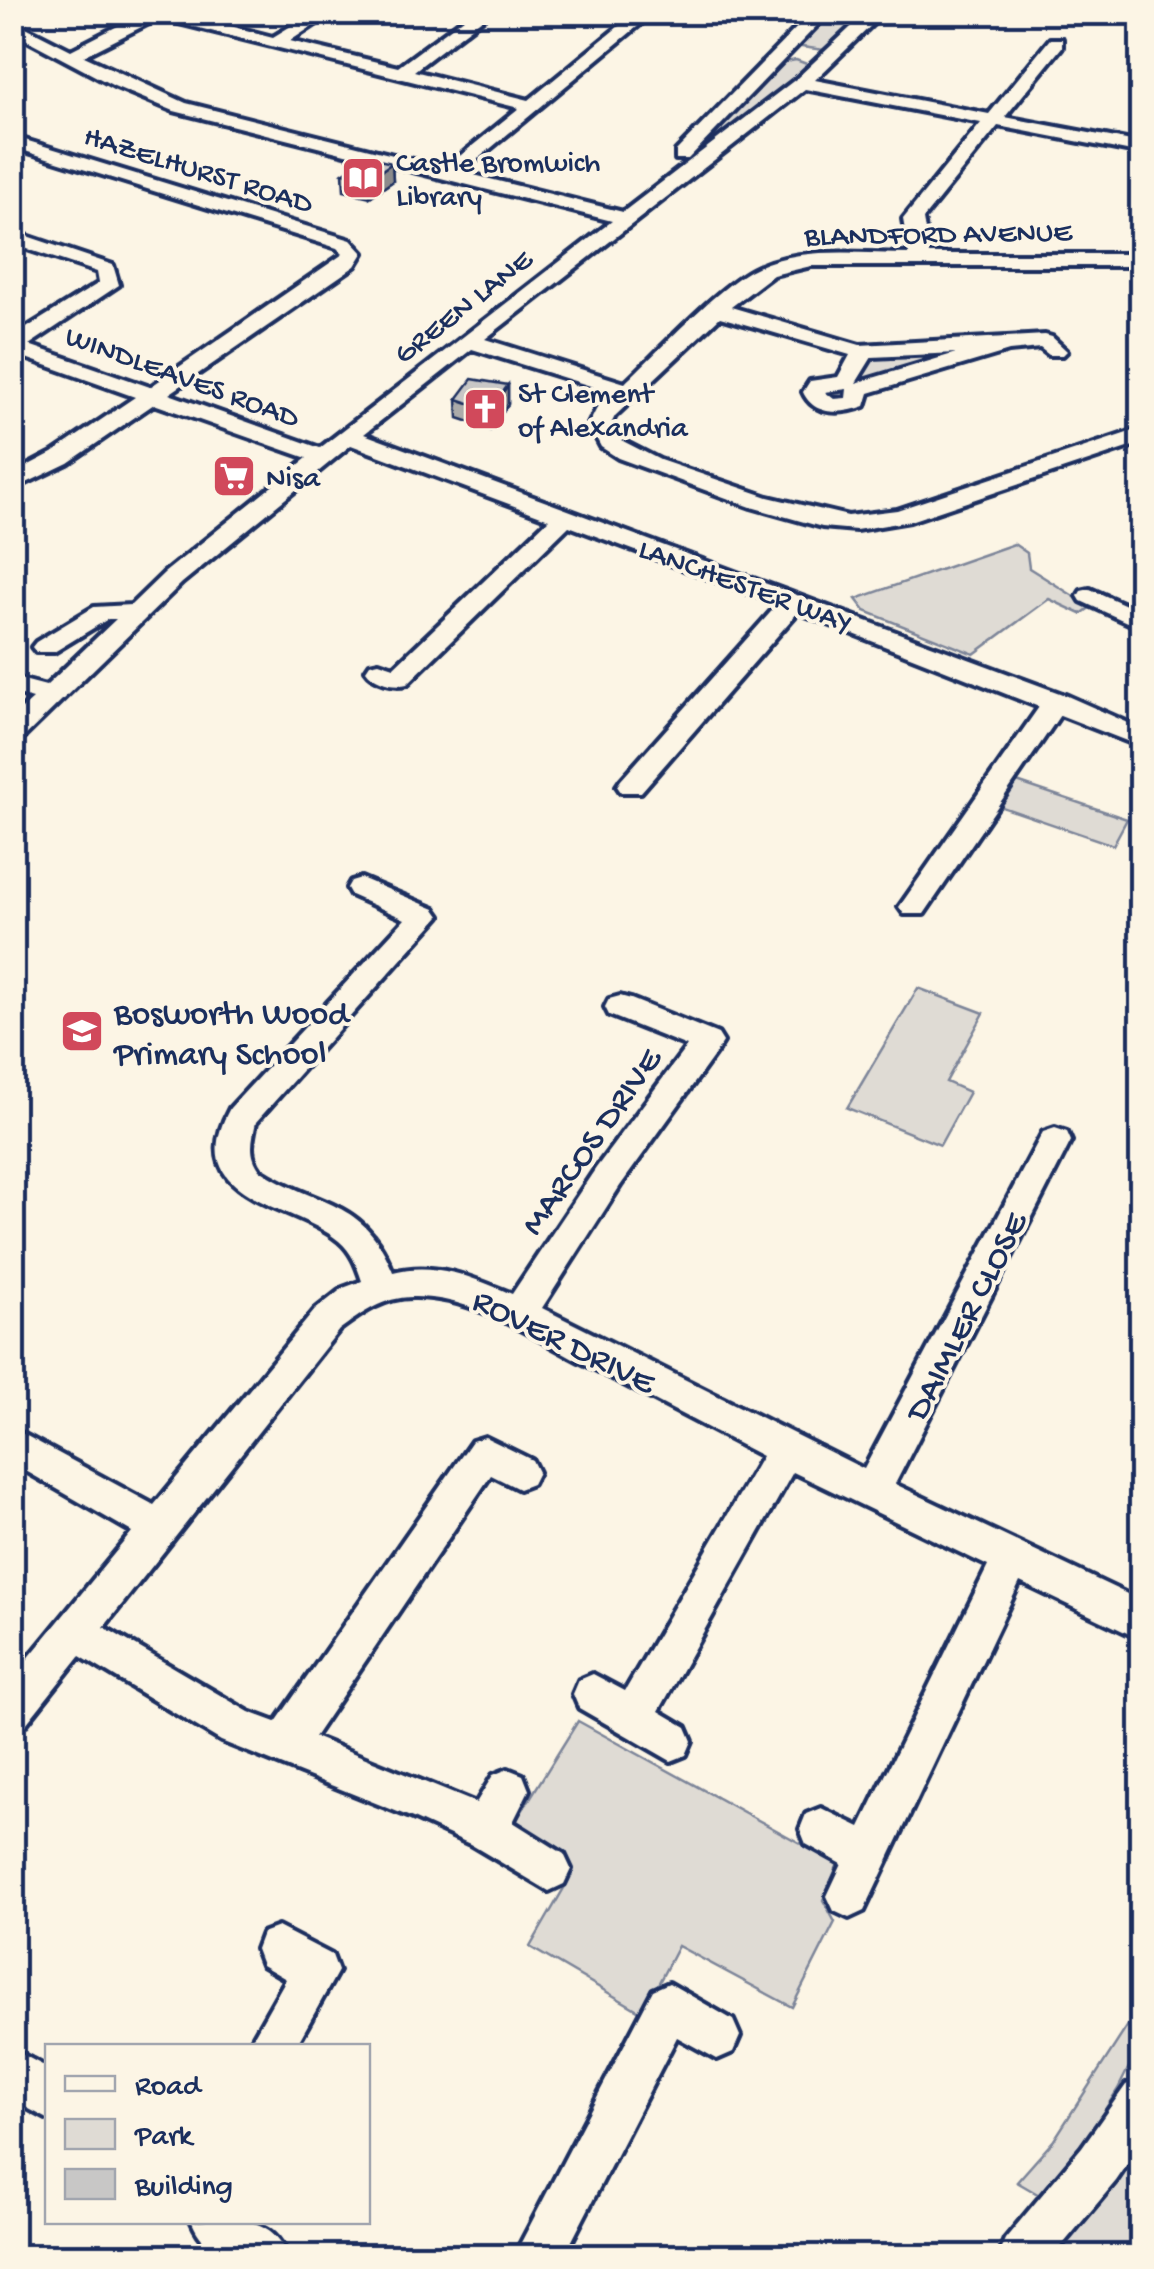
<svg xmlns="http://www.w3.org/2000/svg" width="1154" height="2269" font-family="'Gochi Hand',sans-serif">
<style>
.green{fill:#dfdbd4;stroke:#7d8599;stroke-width:2.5}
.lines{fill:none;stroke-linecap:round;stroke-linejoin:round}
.minor-casing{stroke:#1b2f5e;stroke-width:8}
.minor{fill:#fcf5e5;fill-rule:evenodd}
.wall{fill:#acabaa;stroke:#1b2f5e;stroke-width:2.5}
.shaded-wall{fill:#8c8b8b;stroke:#1b2f5e;stroke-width:2.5}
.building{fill:#c8c7c6;stroke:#1b2f5e;stroke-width:2.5}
.labels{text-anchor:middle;stroke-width:8;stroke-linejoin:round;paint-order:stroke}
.far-poi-label{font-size:30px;fill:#1b2f5e;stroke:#fcf5e5;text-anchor:start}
.far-street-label{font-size:30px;fill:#1b2f5e;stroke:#fcf5e5}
.poi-label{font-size:35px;fill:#1b2f5e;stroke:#fcf5e5;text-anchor:start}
.street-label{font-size:35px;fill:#1b2f5e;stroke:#fcf5e5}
</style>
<rect width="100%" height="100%" fill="#fcf5e5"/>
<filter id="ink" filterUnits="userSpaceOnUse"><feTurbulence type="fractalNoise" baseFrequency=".01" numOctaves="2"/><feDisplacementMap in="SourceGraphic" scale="20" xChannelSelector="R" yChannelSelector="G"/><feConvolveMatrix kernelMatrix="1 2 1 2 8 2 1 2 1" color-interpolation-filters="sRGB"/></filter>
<g filter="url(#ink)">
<g class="green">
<polygon points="830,13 869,13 831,51 802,47 799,43"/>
<polygon points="796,60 812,66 724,139 708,135 780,63"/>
<polygon points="987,348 857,383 871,355"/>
<polygon points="1014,544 1027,553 1029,568 1091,607 1081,614 1049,599 974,654 865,611 856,599"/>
<polygon points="1014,781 1127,819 1113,845 999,806"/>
<polygon points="918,988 984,1013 946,1082 969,1092 940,1145 847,1108"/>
<polygon points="578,1721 838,1864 823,1900 835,1922 792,2007 678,1946 643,2013 530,1947 568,1881 570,1865 514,1824"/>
<polygon points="1141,2005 1141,2043 1118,2089 1069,2167 1041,2196 1017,2182 1054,2140"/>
<polygon points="1141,2141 1141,2256 1053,2256 1083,2224"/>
</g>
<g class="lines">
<g class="minor-casing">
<g id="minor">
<path d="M145,12H176L273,37L314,12H334L290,41L398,67L472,12H491L414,71L529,100L636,12H655L462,172L623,212L796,79L867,12H885L815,80L989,114L1050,39H1062V47L1005,117L1142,143V154L998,126L923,219L929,254H1142V266H811L773,275L731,307L860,345L1045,335L1052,337L1067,351L1063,355H1049L1040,348L1009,351L869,393L865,406C843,414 814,417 803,392L810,381L838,377L850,355L720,317L615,416L611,424L619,439L660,460L768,497L848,516L897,510L1142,428V443L910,521L856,530L822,527L751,507L618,458L601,447L589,424L597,408L613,393L472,349L364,434L1065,695L1142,729V747L1060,715L924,914H904L899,907L904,900L1039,707L798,612L641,792H621L617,786L621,780L778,604L569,526L407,684C394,687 374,682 366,670L370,664L379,662L394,667L549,519L351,445L182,583L21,740L12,742V718L33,699L12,693V677L46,686L116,619H108L54,652H36L32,647L36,642L94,607L131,605L164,573L307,458L154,404L68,463L12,490V474L52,453L135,397L12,353V337L99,283L97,272L12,244V231L113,265L119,285L29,345L150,387L343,254L337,248L12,147V136L351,240L363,253L355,266L169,394L320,448L612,221L174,111L114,86L12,32V20L71,50ZM159,18L519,108L445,168L186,103L84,56ZM805,89L981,123L903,219L909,254C861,254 802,246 757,267C721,283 657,353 625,383L485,339ZM956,353L856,383L872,357ZM847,389L846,398L834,399L825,392Z"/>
<polygon points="812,12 830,12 688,159 676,159 676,151"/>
<polygon points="1090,589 1142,612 1142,629 1081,601 1078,596 1081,591"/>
<path d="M361,878L435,909L440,916L256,1122C252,1140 248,1154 260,1170C318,1208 364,1197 393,1272C436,1261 473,1278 512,1294L596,1168L687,1046L609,1015L605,1007L609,999L620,996L631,999L718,1034L723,1042L718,1050L620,1186L542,1308L864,1469L1043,1132L1055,1128L1067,1132L1071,1141L895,1484L1142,1601V1640L1020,1582L864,1911L849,1918L834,1911L827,1896L842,1864L806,1844L800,1829L806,1814L821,1808L860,1827L988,1566L793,1472L659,1711L686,1727L692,1741L686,1755L671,1761L579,1708L573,1694L579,1680L593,1674L625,1691L762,1456C703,1425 644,1395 585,1364C532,1337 475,1297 415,1297C385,1296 362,1313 339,1330L104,1627L249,1712L276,1722L472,1441L485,1437L532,1460L538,1472L532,1484L519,1489L491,1475L314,1737L476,1803L493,1775L508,1769L523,1775L529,1790L513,1822L564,1854L571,1869L564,1884L549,1891L470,1844L413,1818L221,1741L80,1656L26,1724L12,1730V1678L132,1532L12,1463V1428L154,1505L315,1310L343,1288L362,1281C357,1266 352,1252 339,1241C293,1202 180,1200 230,1108L405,919L351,895L347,888L351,881Z"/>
<polygon points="278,1927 332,1955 338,1971 296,2046 248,2046 286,1979 262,1965 256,1949 262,1933"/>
<polygon points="669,1983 733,2020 740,2036 733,2052 717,2059 677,2037 564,2256 514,2256 653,1990"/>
<polygon points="12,2049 48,2068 48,2119 12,2100"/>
<polygon points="1142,2078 1142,2143 1116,2181 1053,2256 998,2256 1005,2239 1082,2147 1126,2085"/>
<path d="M192,2222C232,2219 271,2213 288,2256C249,2259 210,2265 192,2222Z"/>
</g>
</g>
<use href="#minor" class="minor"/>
</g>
<g class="wall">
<polygon points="392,163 393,181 370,197 344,191 343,173"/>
<polygon points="508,385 508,404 491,429 458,418 457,399"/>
</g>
<g class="shaded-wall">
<polygon points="392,163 393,181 370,197 369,179"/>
<polygon points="508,385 508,404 491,429 490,410"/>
</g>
<g class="building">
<polygon points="366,157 392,163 369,179 343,173"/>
<polygon points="472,379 508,385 490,410 457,399"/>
</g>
</g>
<defs>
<g id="library-square" transform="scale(2.25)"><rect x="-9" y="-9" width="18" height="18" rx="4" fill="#d1495b" stroke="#fcf5e5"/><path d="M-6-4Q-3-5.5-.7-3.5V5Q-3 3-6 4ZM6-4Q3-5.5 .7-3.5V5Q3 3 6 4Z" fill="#fff"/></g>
<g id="church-square" transform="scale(2.25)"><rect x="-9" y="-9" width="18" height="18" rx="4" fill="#d1495b" stroke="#fcf5e5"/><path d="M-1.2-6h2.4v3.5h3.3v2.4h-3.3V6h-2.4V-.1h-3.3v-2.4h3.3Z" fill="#fff"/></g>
<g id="supermarket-square" transform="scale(2.25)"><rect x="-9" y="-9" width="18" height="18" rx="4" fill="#d1495b" stroke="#fcf5e5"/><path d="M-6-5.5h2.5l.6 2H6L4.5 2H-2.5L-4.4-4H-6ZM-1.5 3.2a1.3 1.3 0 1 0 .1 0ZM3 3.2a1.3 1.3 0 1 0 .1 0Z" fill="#fff"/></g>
<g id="school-square" transform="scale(2.25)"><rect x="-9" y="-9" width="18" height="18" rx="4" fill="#d1495b" stroke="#fcf5e5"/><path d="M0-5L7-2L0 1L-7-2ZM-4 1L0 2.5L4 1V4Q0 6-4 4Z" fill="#fff"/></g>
</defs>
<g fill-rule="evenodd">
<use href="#library-square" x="363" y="178"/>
<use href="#church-square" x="485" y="409"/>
<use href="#supermarket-square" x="234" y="476"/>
<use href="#school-square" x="82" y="1031"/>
</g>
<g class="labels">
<g class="far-poi-label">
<text x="396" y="171">Castle Bromwich<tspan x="396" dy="34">Library</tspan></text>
<text x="518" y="402">St Clement<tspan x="518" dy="34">of Alexandria</tspan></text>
<text x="266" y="486">Nisa</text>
</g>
<g class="far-street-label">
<text transform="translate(199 168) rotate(17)" y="10">HAZELHURST ROAD</text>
<text transform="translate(938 232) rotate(-1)" y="10">BLANDFORD AVENUE</text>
<text transform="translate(462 305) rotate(-38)" y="10">GREEN LANE</text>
<text transform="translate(183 375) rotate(20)" y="10">WINDLEAVES ROAD</text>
<text transform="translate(746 584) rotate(20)" y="10">LANCHESTER WAY</text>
</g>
<g class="poi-label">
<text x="114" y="1023">Bosworth Wood<tspan x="114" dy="40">Primary School</tspan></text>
</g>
<g class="street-label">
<text transform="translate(589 1140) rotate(-55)" y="12">MARCOS DRIVE</text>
<text transform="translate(964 1315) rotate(-63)" y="12">DAIMLER CLOSE</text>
<text transform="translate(565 1339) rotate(26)" y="12">ROVER DRIVE</text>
</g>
</g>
<rect width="1154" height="2269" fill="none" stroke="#fcf5e5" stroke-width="50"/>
<rect x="25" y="25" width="1104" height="2219" fill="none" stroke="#1b2f5e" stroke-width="4" filter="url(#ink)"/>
<rect x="45" y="2044" width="325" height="180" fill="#fcf5e5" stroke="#a2a6af" stroke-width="2.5"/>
<rect x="65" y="2076" width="50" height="15" fill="#fcf5e5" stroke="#a2a6af" stroke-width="2.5"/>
<text x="135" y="2094" font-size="30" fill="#1b2f5e">Road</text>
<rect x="65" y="2119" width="50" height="30" fill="#dfdbd4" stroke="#a2a6af" stroke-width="2.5"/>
<text x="135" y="2144" font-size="30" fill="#1b2f5e">Park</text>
<rect x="65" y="2169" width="50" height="30" fill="#c8c7c6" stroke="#a2a6af" stroke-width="2.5"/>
<text x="135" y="2194" font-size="30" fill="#1b2f5e">Building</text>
</svg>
